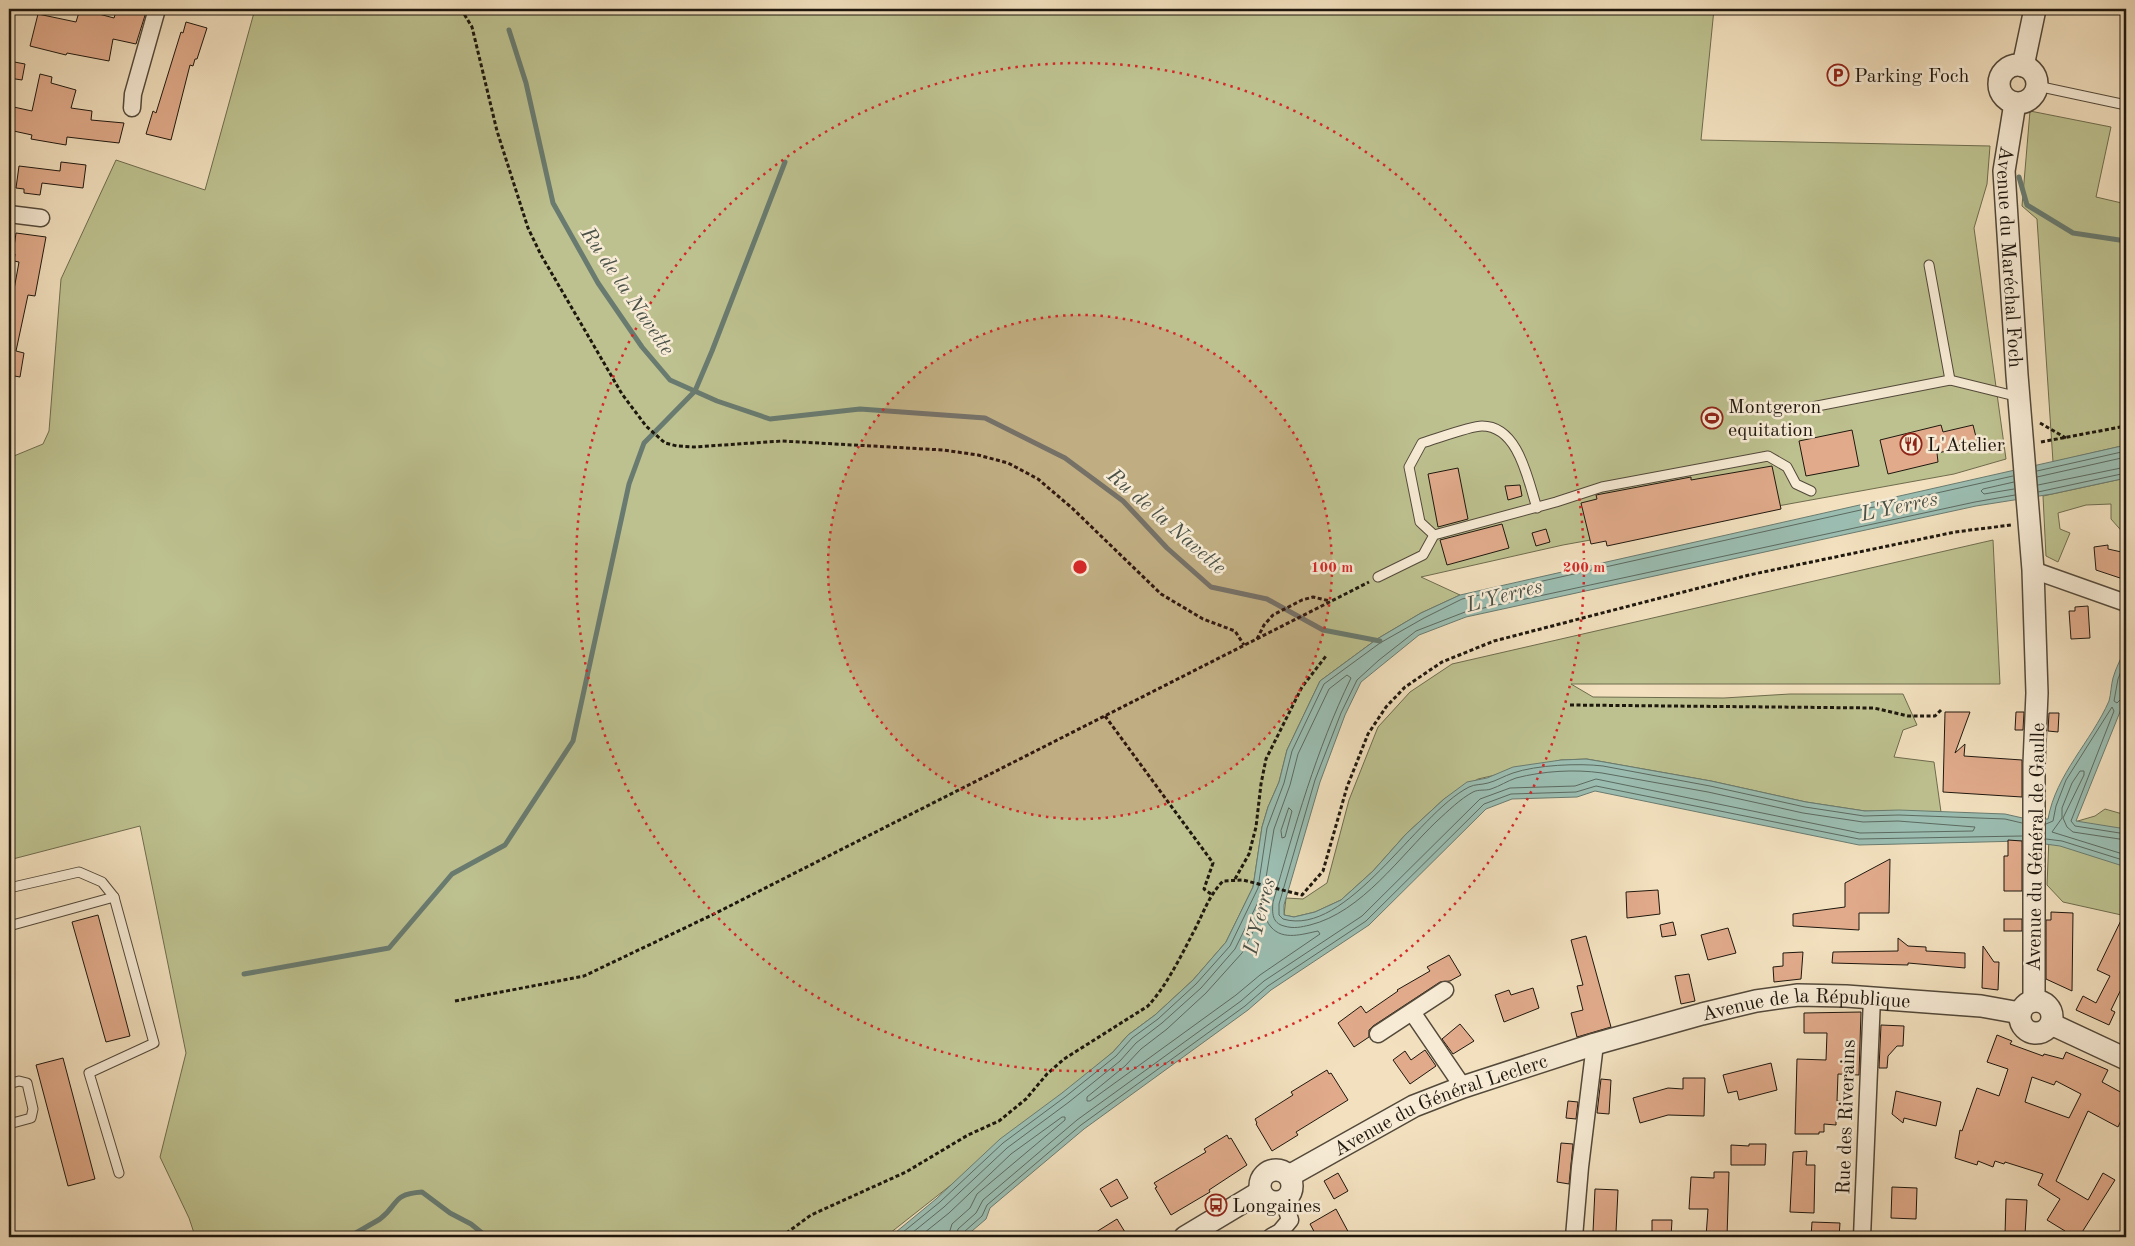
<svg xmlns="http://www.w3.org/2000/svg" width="2135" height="1246" font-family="'Old Standard TT',serif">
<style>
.green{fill:#bdc18f;stroke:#6e6c4e}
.water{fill:#9bbdb1;stroke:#697b70}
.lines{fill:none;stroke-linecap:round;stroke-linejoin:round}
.shore{stroke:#5c6a60;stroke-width:1}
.stream{stroke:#697b70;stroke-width:5}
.building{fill:#e1ab8b;stroke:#1e170e;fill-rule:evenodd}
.service-casing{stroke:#53493a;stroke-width:11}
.minor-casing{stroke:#53493a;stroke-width:19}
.tertiary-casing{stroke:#53493a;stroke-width:24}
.path{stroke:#1e170e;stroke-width:3;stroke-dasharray:4 2.5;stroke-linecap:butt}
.service{stroke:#f7ebd5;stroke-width:9}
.minor{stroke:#f7ebd5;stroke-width:16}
.tertiary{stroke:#f7ebd5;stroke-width:21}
.ring{fill:none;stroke:#d62828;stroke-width:2.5;stroke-dasharray:2.5 5}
.labels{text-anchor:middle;stroke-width:5;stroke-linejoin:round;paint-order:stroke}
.poi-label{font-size:20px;fill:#1e170e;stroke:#f7ebd5;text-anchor:start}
.street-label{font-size:20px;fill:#1e170e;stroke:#f7ebd5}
.water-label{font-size:21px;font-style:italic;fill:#4a5147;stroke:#f7ebd5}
.centre{fill:#d62828;stroke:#f7ebd5;stroke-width:2.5}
.ring-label{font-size:15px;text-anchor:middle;font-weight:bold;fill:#d62828;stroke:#f7ebd5;stroke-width:5;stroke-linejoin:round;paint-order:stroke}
</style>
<rect width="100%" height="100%" fill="#f2e0be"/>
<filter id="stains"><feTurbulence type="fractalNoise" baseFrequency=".004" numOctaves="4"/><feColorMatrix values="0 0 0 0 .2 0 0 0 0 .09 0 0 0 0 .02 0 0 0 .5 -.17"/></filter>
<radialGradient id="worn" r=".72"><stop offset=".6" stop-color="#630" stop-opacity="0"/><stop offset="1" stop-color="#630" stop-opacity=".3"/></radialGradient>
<g class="green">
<polygon points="255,9 1714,9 1701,140 1990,146 1987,184 1974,228 2006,459 1954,474 1563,545 1421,577 1460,595 1421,613 1377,639 1320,681 1287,750 1279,782 1268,807 1262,827 1253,887 1226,942 1193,980 1155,1015 1128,1035 1113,1052 1017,1133 885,1237 181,1237 194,1233 189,1218 160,1157 186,1053 140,826 9,860 9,458 43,444 49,431 61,279 116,160 205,190"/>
<polygon points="2030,111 2111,127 2096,197 2126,204 2126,445 2053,462 2037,219 2022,206"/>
<polygon points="2126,478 2126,536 2111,519 2111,504 2086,505 2058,513 2060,529 2070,533 2058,562 2046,556 2043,496"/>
<polygon points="1993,540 2000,684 1571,684 1593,697 1724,698 1790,694 1903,694 1917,725 1903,730 1894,757 1934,762 1941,812 1865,811 1806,802 1711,781 1604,762 1587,759 1561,760 1478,779 1444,799 1406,834 1373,871 1341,900 1315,912 1294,917 1284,915 1286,898 1303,899 1327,883 1349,800 1378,727 1410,692 1452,664"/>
<polygon points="2105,809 2126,815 2126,916 2063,902 2047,885 2049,838 2064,825 2095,816"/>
</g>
<path class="water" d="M2126,445V478L2052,494L1976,506L1466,617L1419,635L1361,682L1345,715L1320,782L1284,905V915L1294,917L1315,912L1341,900L1373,871L1406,834L1444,799L1467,782L1487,778L1513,767L1561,760L1586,759L1604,762L1711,781L1806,802L1865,811L1899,810L2005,814L2027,819H2048C2056,774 2091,742 2109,701C2111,694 2111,685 2113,678C2116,667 2122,657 2126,646V697L2076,821L2126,829V867L2060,846L2023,841L1859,845L1595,791L1577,797L1512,799L1486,809L1369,925L1271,990L1248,1010L1084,1129L990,1208L986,1219L965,1237H886L896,1232L936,1199L1000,1139L1062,1093L1113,1052L1128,1035L1155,1015L1193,980L1226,942L1253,887L1262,827L1268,807L1279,782L1287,750L1320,681L1377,639L1421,613L1460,595Z"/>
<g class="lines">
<g class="shore">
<polyline points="2037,471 2126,451"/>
<polyline points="2037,477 2126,457"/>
<polyline points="2014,482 1983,489 1981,491 1984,494 2014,489"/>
<polyline points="2038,485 2126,467"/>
<polyline points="2038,492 2126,473"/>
<path d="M2015,495L1975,502L1465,612L1416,631L1379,660L1357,680L1341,713L1315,780L1279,904V915L1283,919C1347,938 1416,814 1469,787C1475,784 1481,785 1488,783C1496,781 1504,776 1513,773C1536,765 1579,763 1603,766L1710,786L1805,807L1864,816L1899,815L2005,819L2022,823"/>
<polyline points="2126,659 2118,679 2114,701 2117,703 2122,698 2126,697"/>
<polygon points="1289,808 1292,811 1285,837 1282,838 1281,831"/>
<polyline points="2046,824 2053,821 2056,806 2066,780 2112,707 2114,711 2071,821 2075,826 2126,834"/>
<polyline points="2046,839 2062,841 2126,861"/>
<polyline points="2126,840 2073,832 2067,827 2063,818 2084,775 2084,771 2080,771 2072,783 2062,808 2062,818 2052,832 2126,855"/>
<path d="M1263,913C1266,917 1267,923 1271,927C1283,941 1303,934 1318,931L1320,934L1260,975L1236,995L1090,1101H1087V1097L1125,1066L1141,1049L1167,1029L1206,993L1242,953Z"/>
<polyline points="897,1237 940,1202 1003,1143 1065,1097 1116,1056 1132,1038 1158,1019 1196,984 1230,946 1258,888 1267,828 1284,783 1292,751 1324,684 1380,643 1424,618 1462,599 2013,476"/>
<path d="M907,1237L944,1207L1007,1148L1069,1102L1120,1061L1136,1043L1162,1023L1201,988L1235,949L1264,890L1274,829L1290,785L1298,754L1329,689L1347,675L1351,678C1316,750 1295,826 1273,902C1272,913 1272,923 1284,926C1294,929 1301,927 1310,925C1362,912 1400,856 1437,821C1448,811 1460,799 1473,792C1479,789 1485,791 1491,789C1500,786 1507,781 1516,778C1543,771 1575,769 1602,773L1708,792L1803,813L1863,822L1898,821L1975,827L1973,831L1860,833L1596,779L1575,786L1510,788L1480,799L1362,916L1264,981L1241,1001L1077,1120L983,1200L976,1213L958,1229L956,1237"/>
<polyline points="919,1237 949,1213 1011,1154 1062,1117 1065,1117 1065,1120 977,1194 970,1208 952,1224 948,1237"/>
<polyline points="962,1237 964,1232 982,1216 987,1205 1081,1125 1245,1006 1268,986 1366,921 1484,804 1511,794 1576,792 1596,786 1859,839 2022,836"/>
</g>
<g class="stream">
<polyline points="509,30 526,83 553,203 598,283 642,347 670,380 717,401 770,419 860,409 985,418 1065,458 1123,501 1167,548 1211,587 1267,599 1323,630 1380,641"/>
<polyline points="2019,177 2027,205 2073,233 2126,241"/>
<polyline points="244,974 389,948 452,874 505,845 573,741 629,484 644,443 695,391 712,351 785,162"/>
<path d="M349,1237C359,1231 370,1225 380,1219C399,1205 391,1194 422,1192L450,1213L471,1224L487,1237"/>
</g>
</g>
<g class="building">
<polygon points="80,9 114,18 117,9 147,9 136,44 113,39 109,61 67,53 66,55 30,46 38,14 76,22"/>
<polygon points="186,22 207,28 197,59 195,59 193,66 190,65 171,140 146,134 153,111 156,113 181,32 183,33"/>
<polygon points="9,61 25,64 22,80 9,78"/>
<polygon points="40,74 52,77 51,83 76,90 71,108 92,111 91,120 124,123 119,143 67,137 66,145 31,139 32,135 9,130 11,121 9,121 9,106 32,111"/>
<polygon points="61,162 86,165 83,188 42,183 40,195 24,193 24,189 16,188 19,166 60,171"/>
<polygon points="16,233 46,237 35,296 28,295 16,351 24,353 20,377 9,375 9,306 11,306 19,262 14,261 15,254 13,254"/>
<polygon points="1941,425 1943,432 1973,425 1977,441 1947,448 1947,451 1937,453 1938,462 1888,474 1880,440"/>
<polygon points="1852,430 1859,466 1806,476 1799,441"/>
<polygon points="1772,466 1781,509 1607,546 1606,541 1591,544 1581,503 1597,499 1596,495 1691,477 1691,480"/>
<polygon points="1458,468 1468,519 1438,527 1428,474"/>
<polygon points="1520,485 1522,496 1508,500 1505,486"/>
<polygon points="1502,524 1509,548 1447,565 1440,540"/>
<polygon points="1546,529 1550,542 1536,546 1532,533"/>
<polygon points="2108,545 2108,549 2126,553 2126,580 2096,570 2094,547"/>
<polygon points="2088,606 2090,638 2071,639 2069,611 2075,611 2075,607"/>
<polygon points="1945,712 1970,712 1955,753 1965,744 1964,756 2022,760 2022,797 1943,792"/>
<polygon points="2016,712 2024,712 2023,730 2015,730"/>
<polygon points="2049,713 2059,713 2058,732 2048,731"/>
<polygon points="2008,840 2022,841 2022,891 2004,891 2004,856 2008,856"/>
<polygon points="1890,859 1889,913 1859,913 1859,930 1793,926 1793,914 1845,907 1845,883"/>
<polygon points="1658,890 1660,914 1627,918 1626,892"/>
<polygon points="2126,910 2126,979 2111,1010 2115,1012 2109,1025 2076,1010 2083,996 2096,1003 2110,976 2097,970"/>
<polygon points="2051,912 2073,913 2072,991 2046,979 2046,920 2051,920"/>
<polygon points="98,915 130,1036 106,1042 72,922"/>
<rect x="2004" y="919" width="18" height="12"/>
<polygon points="1673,922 1676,935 1662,937 1660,925"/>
<polygon points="1728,928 1736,953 1708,960 1701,935"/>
<polygon points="1586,936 1611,1027 1577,1037 1571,1013 1583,1010 1577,986 1583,985 1571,940"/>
<polygon points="1898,938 1908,946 1926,947 1926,951 1965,953 1965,968 1908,963 1908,965 1832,963 1833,952 1898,951"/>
<polygon points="1983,946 1994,962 1999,962 1998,990 1982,988"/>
<polygon points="1803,952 1801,979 1774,982 1773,967 1783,966 1783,953"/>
<polygon points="1449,955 1461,975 1450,981 1440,982 1373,1026 1369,1030 1369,1037 1354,1047 1338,1023 1361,1006 1366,1013 1398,991 1397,990 1430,971 1427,967"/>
<polygon points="1689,974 1695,1001 1681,1004 1675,976"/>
<polygon points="1533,988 1539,1008 1504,1022 1495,995 1509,990 1511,995"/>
<polygon points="1861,1012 1859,1075 1838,1074 1837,1101 1841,1101 1840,1119 1836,1119 1836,1125 1824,1124 1824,1132 1819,1132 1819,1134 1795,1134 1797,1059 1826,1060 1827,1033 1804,1033 1804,1013"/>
<polygon points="1460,1024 1474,1041 1453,1054 1442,1039"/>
<polygon points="1881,1025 1904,1026 1903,1046 1897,1046 1888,1056 1887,1068 1879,1068"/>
<path d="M1997,1035L2012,1041L2010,1044L2043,1056L2044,1054L2063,1059L2066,1052L2108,1070L2102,1082L2126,1095V1110L2118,1127L2088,1111L2056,1181L2088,1200L2103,1173L2115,1180L2079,1237H2061L2065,1231L2047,1220L2060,1199L2038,1185L2043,1174L2005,1162L2004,1164L1995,1161L1993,1167L1978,1161L1977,1165L1955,1158L1960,1130L1962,1131L1977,1088L1999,1096L2008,1069L1987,1062ZM2032,1077L2054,1085L2056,1081L2081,1094L2069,1118L2025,1102Z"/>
<polygon points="1425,1050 1436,1066 1410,1084 1393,1060 1405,1051 1411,1060"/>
<polygon points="63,1058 95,1179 68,1186 36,1065"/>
<polygon points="1771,1063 1777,1090 1739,1100 1737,1091 1728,1093 1723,1075"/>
<polygon points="1327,1070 1329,1074 1331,1073 1348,1100 1296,1132 1298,1135 1272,1151 1256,1124 1257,1123 1255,1119 1293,1095 1291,1092"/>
<polygon points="1683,1078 1705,1078 1704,1116 1668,1115 1640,1123 1633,1098 1668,1088 1683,1089"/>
<polygon points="1601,1079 1611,1080 1609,1114 1597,1113"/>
<polygon points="1896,1091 1941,1102 1936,1126 1904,1118 1903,1123 1892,1114"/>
<polygon points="1568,1101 1578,1102 1576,1119 1566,1118"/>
<polygon points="1227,1135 1229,1139 1231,1138 1247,1165 1209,1190 1210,1192 1171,1215 1155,1188 1157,1187 1154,1183 1206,1152 1204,1149"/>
<polygon points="1561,1143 1573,1144 1569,1184 1557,1182"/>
<polygon points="1749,1144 1766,1144 1765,1165 1731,1165 1731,1145 1749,1146"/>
<polygon points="1807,1151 1806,1165 1815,1165 1814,1213 1790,1212 1793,1152"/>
<polygon points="1714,1172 1729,1172 1727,1237 1706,1237 1708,1209 1689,1209 1691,1177 1714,1178"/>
<polygon points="1338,1173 1348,1191 1334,1199 1324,1181"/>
<polygon points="1117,1179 1128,1198 1111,1207 1100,1189"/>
<polygon points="1892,1187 1917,1188 1916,1219 1891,1218"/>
<polygon points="1595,1189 1618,1190 1616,1232 1593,1232"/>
<polygon points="2006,1199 2027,1200 2025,1235 2005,1235"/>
<polygon points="1336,1209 1351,1237 1317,1237 1310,1224"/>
<polygon points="1117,1219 1128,1237 1088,1237"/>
<polygon points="1652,1220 1672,1220 1671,1237 1652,1237"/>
<polygon points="1812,1222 1840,1223 1839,1237 1811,1237"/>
</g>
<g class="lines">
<g class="service-casing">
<g id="service">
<polyline points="2037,86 2126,105"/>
<polyline points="1929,265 1950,380"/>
<polyline points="1807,408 1950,380 2019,397"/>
<path d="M1434,535L1420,522L1409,467L1422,443C1436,439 1470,426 1482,426C1519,426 1528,481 1537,508"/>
<polyline points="1378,577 1423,555 1434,535 1556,502 1602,487 1768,456 1787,467 1796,484 1811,491"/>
<polyline points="9,888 79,872 102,882 114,897"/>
<polyline points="9,926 114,897 154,1043 89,1073 119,1173"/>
<polyline points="9,1084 19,1081 27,1083 33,1109 31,1118 9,1124"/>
</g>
</g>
<g class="minor-casing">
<g id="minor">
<polyline points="132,108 133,94 157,9"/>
<polyline points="9,214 41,218"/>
<polyline points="2033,570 2126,603"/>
<polyline points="1412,1012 1463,1087"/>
<polyline points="1378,1034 1445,990"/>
<polyline points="1271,1237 1280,1232 1290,1220 1284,1201"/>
<polyline points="1574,1237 1580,1167 1595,1044"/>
<polyline points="1862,1237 1872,998"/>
</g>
</g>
<g class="tertiary-casing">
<g id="tertiary">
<circle cx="2018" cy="84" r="19"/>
<polyline points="2023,66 2035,9"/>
<path id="s1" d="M2015,103L2004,171L2017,375L2033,570L2037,693L2034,764V1001"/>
<circle cx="2036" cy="1017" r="16"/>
<polyline points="2051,1024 2126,1059"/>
<circle cx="1276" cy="1186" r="16"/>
<path id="s2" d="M1289,1176L1414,1106L1463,1087L1595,1044L1702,1014L1756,1001L1798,995L1846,996L1981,1006L2020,1013"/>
<polyline points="1185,1237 1260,1192"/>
</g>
</g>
<g class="path">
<polyline points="461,9 472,27 497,131 528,228 541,255 622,394 646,426 665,443 677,446 694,447 782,441 943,450 978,455 1008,463 1038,479 1072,508 1161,594 1203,619 1235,631 1244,645"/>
<polyline points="2040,423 2066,438"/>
<polyline points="2041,442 2126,426"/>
<polyline points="1257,639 1264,625 1273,615 1302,600 1313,597 1330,601"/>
<polyline points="1570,705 1874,708 1908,716 1935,716 1942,709"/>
<polyline points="1105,716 1213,863 1204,889 1211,894"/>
<polyline points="1235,879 1249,854 1256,827 1261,784 1266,759 1302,687 1326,656"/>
<polyline points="455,1001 584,976 714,914 1369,582"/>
<path d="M781,1237L811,1215L906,1172L968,1135L999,1121L1026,1099L1047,1074L1064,1059L1148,1006C1167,985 1181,956 1194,931C1204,912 1208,897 1223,881L1243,880L1302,895L1323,871L1347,787L1368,734L1386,707L1405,687L1442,662L1494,641L1749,575L1955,532L2011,525"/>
</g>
<use href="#service" class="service"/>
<use href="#minor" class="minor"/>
<use href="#tertiary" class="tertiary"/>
</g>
<circle cx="1080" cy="567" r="252" fill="#d62828" fill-opacity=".12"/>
<g class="ring">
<circle cx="1080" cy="567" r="252"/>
<circle cx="1080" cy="567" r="504"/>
</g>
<defs>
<g id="parking-ring" transform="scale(1.125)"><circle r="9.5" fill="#f7ebd5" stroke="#8f2418" stroke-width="1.5"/><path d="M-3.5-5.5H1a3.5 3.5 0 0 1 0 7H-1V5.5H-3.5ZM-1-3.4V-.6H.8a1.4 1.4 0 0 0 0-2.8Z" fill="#8f2418"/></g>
<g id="stadium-ring" transform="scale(1.125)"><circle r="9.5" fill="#f7ebd5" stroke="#8f2418" stroke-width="1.5"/><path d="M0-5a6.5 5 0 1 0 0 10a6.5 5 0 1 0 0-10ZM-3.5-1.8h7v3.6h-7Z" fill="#8f2418"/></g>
<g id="restaurant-ring" transform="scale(1.125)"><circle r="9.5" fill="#f7ebd5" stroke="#8f2418" stroke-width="1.5"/><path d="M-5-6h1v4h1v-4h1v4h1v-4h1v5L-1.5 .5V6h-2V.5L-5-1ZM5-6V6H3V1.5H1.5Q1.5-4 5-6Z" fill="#8f2418"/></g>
<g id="bus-ring" transform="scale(1.125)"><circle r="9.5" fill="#f7ebd5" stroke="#8f2418" stroke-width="1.5"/><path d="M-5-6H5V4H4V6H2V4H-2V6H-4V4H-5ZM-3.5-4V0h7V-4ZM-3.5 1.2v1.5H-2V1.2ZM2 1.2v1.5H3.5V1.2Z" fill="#8f2418"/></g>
</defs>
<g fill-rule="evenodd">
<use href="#parking-ring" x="1838" y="75"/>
<use href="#stadium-ring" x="1712" y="418"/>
<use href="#restaurant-ring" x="1911" y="444"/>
<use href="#bus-ring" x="1216" y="1205"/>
</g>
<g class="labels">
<g class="poi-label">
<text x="1854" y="82">Parking Foch</text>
<text x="1728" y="413">Montgeron<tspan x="1728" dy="23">equitation</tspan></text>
<text x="1927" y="451">L'Atelier</text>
<text x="1232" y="1212">Longaines</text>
</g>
<g class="street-label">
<text dy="7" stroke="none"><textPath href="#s1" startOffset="155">Avenue du Maréchal Foch</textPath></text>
<text transform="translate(2035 847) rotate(-89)" y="7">Avenue du Général de Gaulle</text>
<text dy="7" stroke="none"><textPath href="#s2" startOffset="551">Avenue de la République</textPath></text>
<text dy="7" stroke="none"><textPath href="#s2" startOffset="168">Avenue du Général Leclerc</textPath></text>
<text transform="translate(1845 1117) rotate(-88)" y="7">Rue des Riverains</text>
</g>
<g class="water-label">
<text transform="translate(628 291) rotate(56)" y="7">Ru de la Navette</text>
<text transform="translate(1899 506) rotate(-12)" y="7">L'Yerres</text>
<text transform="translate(1167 521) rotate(41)" y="7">Ru de la Navette</text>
<text transform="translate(1504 595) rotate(-15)" y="7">L'Yerres</text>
<text transform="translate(1259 916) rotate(-76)" y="7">L'Yerres</text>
</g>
</g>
<circle cx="1080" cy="567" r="8" class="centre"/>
<g class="ring-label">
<text x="1332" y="572">100 m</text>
<text x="1584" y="572">200 m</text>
</g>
<rect width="2135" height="1246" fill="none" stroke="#f2e0be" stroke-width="30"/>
<rect x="10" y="10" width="2115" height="1226" fill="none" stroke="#1e170e" stroke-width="2.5"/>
<rect x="15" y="15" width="2105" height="1216" fill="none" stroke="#1e170e"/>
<rect width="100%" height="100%" filter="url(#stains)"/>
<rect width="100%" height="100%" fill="url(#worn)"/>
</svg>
